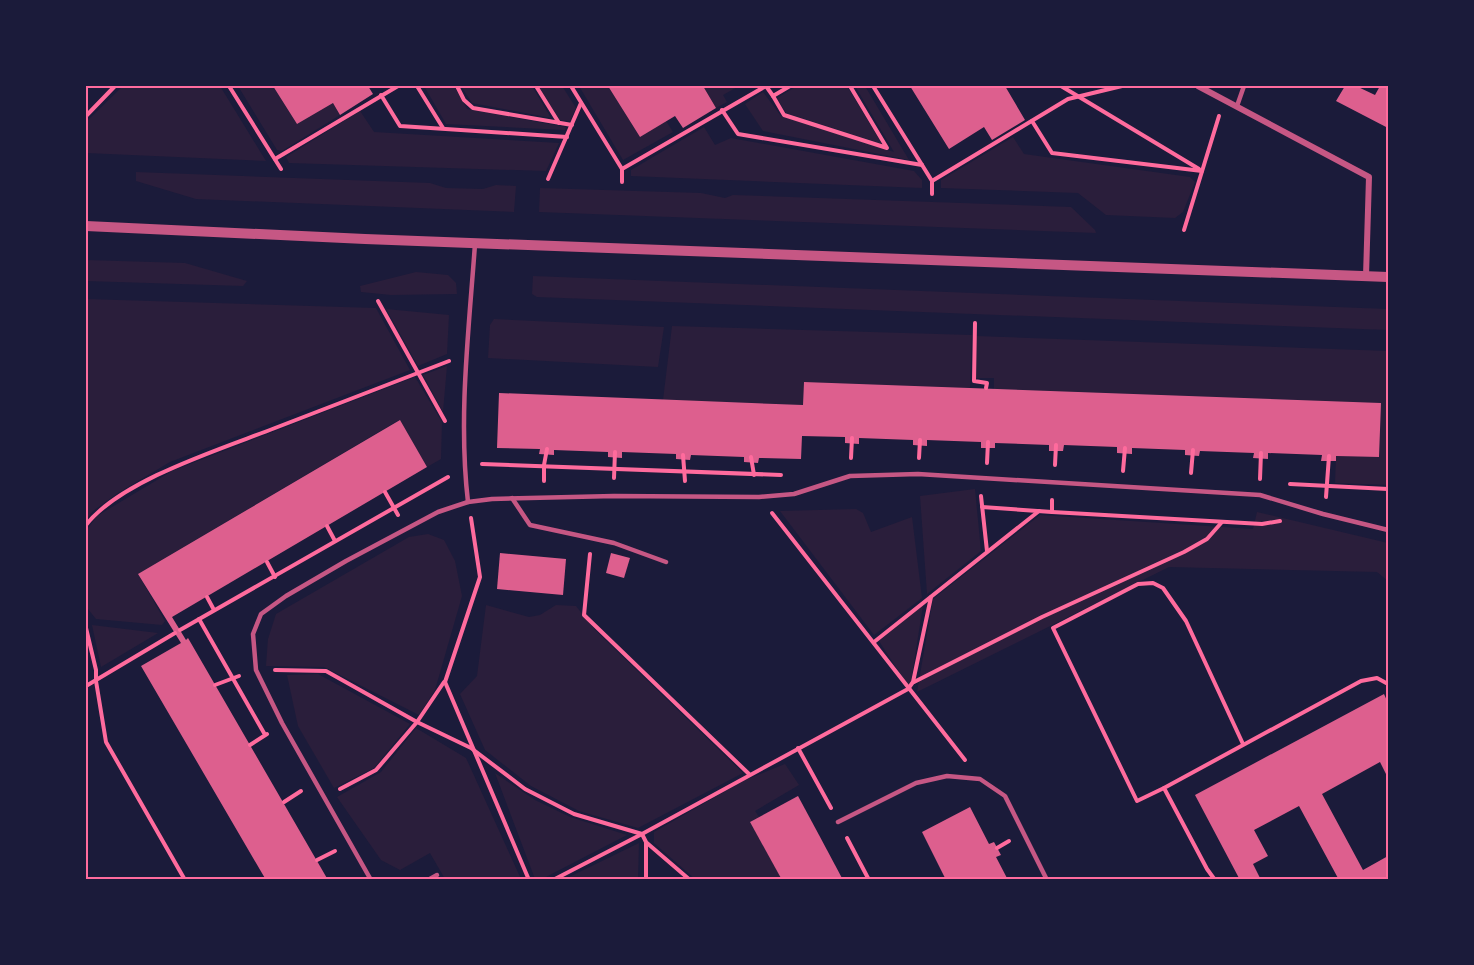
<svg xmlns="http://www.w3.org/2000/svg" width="1474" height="965" font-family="Jost,sans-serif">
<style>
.green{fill:#2a1e3b}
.building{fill:#dd5f8e}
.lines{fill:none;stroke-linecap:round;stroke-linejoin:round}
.path{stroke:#ff6b9d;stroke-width:4}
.service{stroke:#c65784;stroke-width:4.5}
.minor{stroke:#c65784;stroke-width:6}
.tertiary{stroke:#c65784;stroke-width:10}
.neatline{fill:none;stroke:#ff6b9d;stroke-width:2}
</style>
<rect width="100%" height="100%" fill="#1b1b3a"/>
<g class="green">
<polygon points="123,86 220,86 266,161 86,153 86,122"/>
<polygon points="238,86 273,86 297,124 333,103 340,115 282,151 277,150"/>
<polygon points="424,86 454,86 467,109 566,127 565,130 446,124"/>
<polygon points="461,86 532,86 551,118 472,103"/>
<polygon points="539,86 562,86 576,108 570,121 559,120"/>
<polygon points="579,86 608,86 640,137 666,121 673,132 623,160"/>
<polygon points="703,86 739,86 723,95 727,102 716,108"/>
<polygon points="797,86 847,86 882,144 786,113 777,98"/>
<polygon points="855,86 865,86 909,160 763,131 745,104 763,92 781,116 894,152"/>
<polygon points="360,111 374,132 559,143 546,171 289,163 286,157"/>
<polygon points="704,127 715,145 731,138 914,171 922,180 922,188 631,176 631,170"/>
<polygon points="1013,137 1024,154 1190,177 1195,182 1183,212 1175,218 1106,215 1078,193 941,188 941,180"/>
<polygon points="136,172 430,183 446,188 483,189 496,185 516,186 514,212 196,199 136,181"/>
<polygon points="540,188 701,193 725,198 733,195 1071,207 1095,230 1096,233 539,212"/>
<polygon points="86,260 185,263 247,281 243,286 86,281"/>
<polygon points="416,272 448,275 456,283 457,294 391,295 361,292 360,286"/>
<polygon points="533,276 1388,309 1388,330 537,297 532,294"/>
<polygon points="86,299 376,308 410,370 170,462 118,493 93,511 86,520"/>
<polygon points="386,309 449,315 447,354 418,366"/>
<polygon points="494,319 664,327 658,367 488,358 490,325"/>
<polygon points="672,326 972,335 970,388 804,382 803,405 663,400"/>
<polygon points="976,336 1388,351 1388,485 1335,483 1336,456 1379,457 1380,403 994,389 994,378 976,378"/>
<polygon points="447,366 443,412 423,375"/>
<polygon points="415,377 442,422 441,459 427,467 399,420 138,574 165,621 162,625 96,619 88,609 86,601 86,531 97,516 172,471"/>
<polygon points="975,489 981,551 927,594 920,496"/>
<polygon points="856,509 863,513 871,532 912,517 922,598 874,635 780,511"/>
<polygon points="1257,512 1388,543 1388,581 1377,572 1169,567 917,692 933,599 1040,515 1253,529"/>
<polygon points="428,534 444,540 455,561 462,596 435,690 419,715 324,667 266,666 268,639 276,614 409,537"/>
<polygon points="486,605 529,617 540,615 556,605 576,606 595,630 743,773 638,828 579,811 531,786 485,750 460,694 477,676"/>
<polygon points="923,605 911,682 908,686 879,641"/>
<polygon points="92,625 158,633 101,667"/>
<polygon points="318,674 410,724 374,768 334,788 298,726 287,675"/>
<polygon points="416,728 466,758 521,879 445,879 430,853 400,870 381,860 337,797 381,772"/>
<polygon points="785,764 799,785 755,811 759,817 750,822 782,879 695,879 654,843 654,832 745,780"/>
<polygon points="495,773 535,800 570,817 627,835 542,879 535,879"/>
<polygon points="639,843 638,879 565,879"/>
</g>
<g class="building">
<polygon points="273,86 368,86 373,94 340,115 333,103 297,124"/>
<polygon points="608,86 703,86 716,108 683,128 675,116 640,137"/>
<polygon points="910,86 1005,86 1025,120 992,140 984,127 949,149"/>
<polygon points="1345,86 1356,86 1375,95 1380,86 1388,86 1388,128 1336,101"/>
<polygon points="804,382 1381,403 1379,457 1336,456 1336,461 1321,461 1322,455 1268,453 1268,459 1253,458 1254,453 1200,451 1199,456 1185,455 1185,450 1132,448 1132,454 1117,453 1117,447 1064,445 1063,451 1049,451 1049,445 995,443 995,448 981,448 981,442 927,440 927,446 913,445 913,440 859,438 859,444 845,443 845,437 802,436 801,459 759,458 758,463 744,462 744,457 691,455 690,460 676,459 676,454 622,452 622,458 608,457 608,452 554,450 554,455 539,454 540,449 497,448 499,393 803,405"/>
<polygon points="400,420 427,467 172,617 186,640 188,638 328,880 266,880 141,666 181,643 138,574"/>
<polygon points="500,553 566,559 563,595 497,589"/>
<polygon points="611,553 630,558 624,578 606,573"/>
<polygon points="1384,694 1388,703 1388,778 1380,762 1322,794 1363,870 1388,856 1388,880 1339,880 1299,806 1254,830 1268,856 1253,864 1261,880 1240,880 1195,795"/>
<polygon points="798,796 819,835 843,880 782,880 750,822"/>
<polygon points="970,807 989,844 994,842 1001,855 996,857 1008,880 946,880 922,832"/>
</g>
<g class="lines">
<g class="path">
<polyline points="229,86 281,169"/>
<polyline points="417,86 443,128"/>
<polyline points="457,86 464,100 473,108 572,125"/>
<polyline points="536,86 559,123"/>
<polyline points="571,86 622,169 622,182"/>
<polyline points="766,86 773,96 790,86"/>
<polyline points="873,86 932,181 932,194"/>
<polyline points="1061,86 1199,169"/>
<polyline points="381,95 400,126 567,137"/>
<polyline points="773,96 784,115 887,148 850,86"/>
<polyline points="722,110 738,134 922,165"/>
<polyline points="86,116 115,86"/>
<polyline points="1032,121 1052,153 1202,171"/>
<polyline points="275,159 398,86"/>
<polyline points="622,169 766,86"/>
<polyline points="548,179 581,103"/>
<polyline points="932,181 1068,99 1122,86"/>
<polyline points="1184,230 1219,116"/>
<polyline points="378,301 445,421"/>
<polyline points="975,323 974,381 987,383 986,388"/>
<polyline points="683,455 685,481"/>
<polyline points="751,457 754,475"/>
<polyline points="851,458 852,438"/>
<polyline points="919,458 920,440"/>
<polyline points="987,463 988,442"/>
<polyline points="482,464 781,475"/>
<polyline points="1055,465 1056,445"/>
<polyline points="1123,471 1125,448"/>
<polyline points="1191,473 1193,450"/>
<polyline points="614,478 615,452"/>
<polyline points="1260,479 1261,453"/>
<polyline points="544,481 544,465 547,449"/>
<polyline points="1290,484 1388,489"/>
<polyline points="385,492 398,515"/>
<polyline points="981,496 987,551"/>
<polyline points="1326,497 1329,456"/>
<polyline points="982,507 1052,512 1052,500"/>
<polyline points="1052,512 1262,524 1280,521"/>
<polyline points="772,513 965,760"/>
<polyline points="471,518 480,577 445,682 529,880"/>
<path d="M86,525C121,480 221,449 275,428C333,406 391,383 449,361"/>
<polyline points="327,526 335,541"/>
<polyline points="590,554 584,615 749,774"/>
<polyline points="267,562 275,577"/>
<polyline points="207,597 214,610"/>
<polyline points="199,619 264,733"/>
<polyline points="86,628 96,670 96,681 106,742 185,880"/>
<polyline points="180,630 448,477"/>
<polyline points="874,642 1039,511"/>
<polyline points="275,670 326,671 417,722 471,748 525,789 574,814 642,834 646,842 646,880"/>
<polyline points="914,682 1042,617 1184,552 1207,539 1222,522"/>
<polyline points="215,685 239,676"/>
<polyline points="86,686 175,633"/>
<polyline points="250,745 267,734"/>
<polyline points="798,748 831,808"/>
<polyline points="1164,788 1137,801 1053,628 1138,584 1153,583 1163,588 1186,621 1243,744"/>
<polyline points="340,789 376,770 417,722 444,682"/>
<polyline points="284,802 301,791"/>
<polyline points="847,838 869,880"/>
<polyline points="647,843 690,880"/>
<polyline points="997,848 1009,841"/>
<polyline points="317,860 335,851"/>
<polyline points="553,880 642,834 908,689 913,682 931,597"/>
<polyline points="1215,880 1207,869 1164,788 1361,681 1377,678 1388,684"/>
</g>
<g class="service">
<polyline points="1237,106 1244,86"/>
<polyline points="512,498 530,525 614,543 666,562"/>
<path d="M468,502C458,417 469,329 475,244"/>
<polyline points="838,822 916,783 947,776 980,779 1005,796 1047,880"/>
<polyline points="371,880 282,723 256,670 253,634 261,614 286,596 346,561 438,512 468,502 492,499 614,496 759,497 794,494 850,476 918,474 1260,495 1323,514 1388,530"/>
<polyline points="428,880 437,875"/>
</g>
<polyline class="minor" points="1198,86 1369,177 1366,276"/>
<polyline class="tertiary" points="86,226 365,239 1388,277"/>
</g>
<rect width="1474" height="965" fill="none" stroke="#1b1b3a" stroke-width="174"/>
<rect x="87" y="87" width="1300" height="791" class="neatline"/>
</svg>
